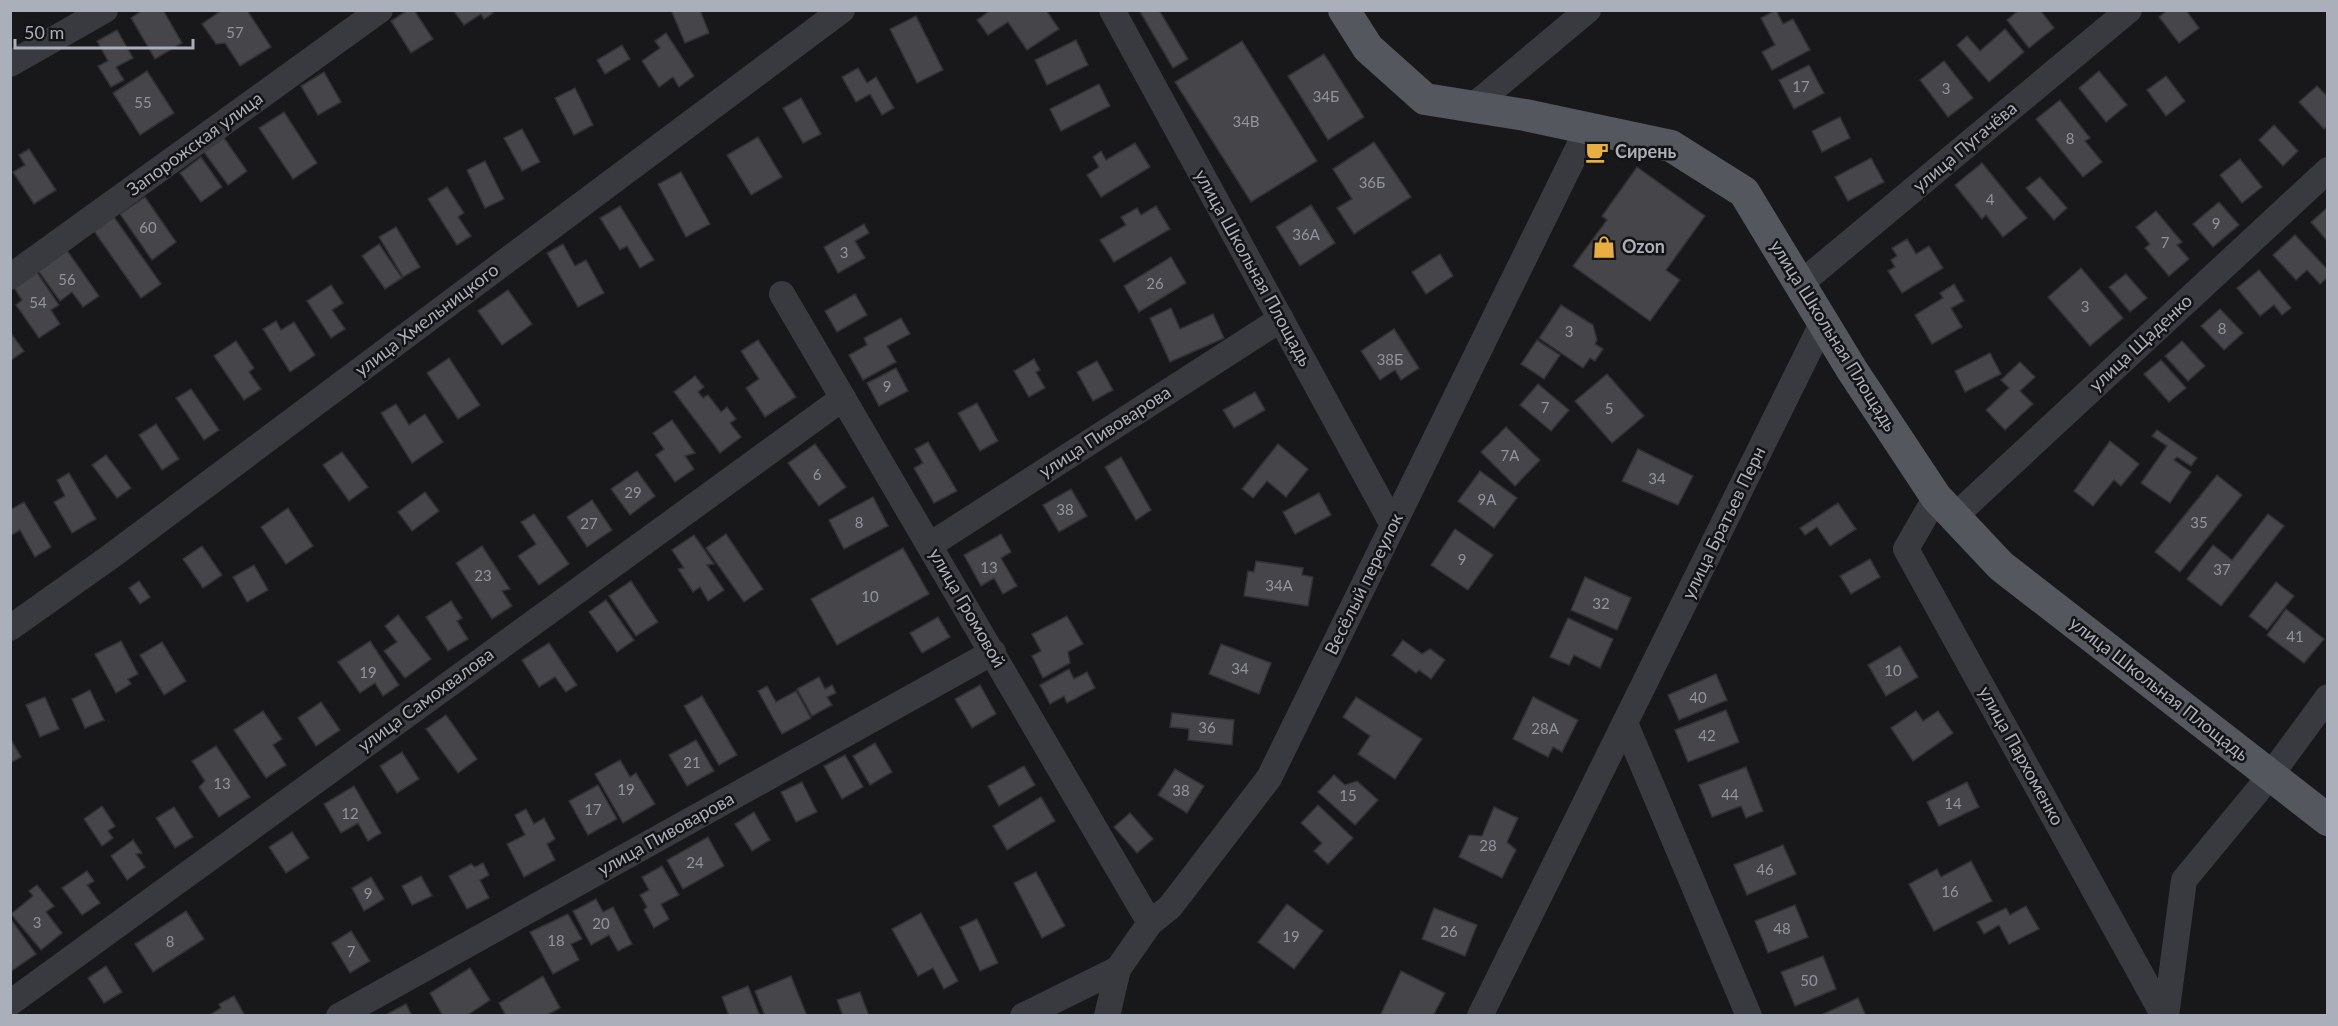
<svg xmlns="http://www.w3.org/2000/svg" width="2338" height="1026" font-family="Lato,sans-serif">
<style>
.building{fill:#45454a;stroke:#323236;stroke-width:1.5}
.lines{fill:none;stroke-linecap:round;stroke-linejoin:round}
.minor{stroke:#393a3f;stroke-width:26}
.major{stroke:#55575e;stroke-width:32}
.labels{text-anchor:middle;stroke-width:5;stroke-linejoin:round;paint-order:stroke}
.number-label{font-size:15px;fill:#92949d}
.street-label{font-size:18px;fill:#abafb9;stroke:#131315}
.poi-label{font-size:18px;font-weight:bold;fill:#abafb9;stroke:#131315;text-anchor:start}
</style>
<rect width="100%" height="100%" fill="#18181a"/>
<g class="building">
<polygon points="143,10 163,10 182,43 155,59 131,18"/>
<polygon points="222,10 247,10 271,47 240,66 225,43 216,44 202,24"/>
<polygon points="408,10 414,10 433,39 411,53 391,21"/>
<polygon points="453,10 491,10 493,13 484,19 481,14 464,25"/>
<polygon points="676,10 700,10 709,33 685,43 672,12"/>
<polygon points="991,10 1046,10 1059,29 1027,50 1008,22 988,35 977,20"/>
<polygon points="1139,10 1159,10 1188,59 1173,68"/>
<polygon points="1776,10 1783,24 1793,19 1810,50 1772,70 1762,52 1775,45 1761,18"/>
<polygon points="2019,10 2040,10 2054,28 2029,48 2007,20"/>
<polygon points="2168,10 2186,10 2199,28 2179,43 2159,17"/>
<polygon points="916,16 943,70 917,83 890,29"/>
<polygon points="2005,29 2024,52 1989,82 1957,45 1967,36 1980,51"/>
<polygon points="117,30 133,58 116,67 124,80 111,87 98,66 108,61 97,41"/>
<polygon points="666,33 694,76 679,87 673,77 659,87 642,61 660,48 655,41"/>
<polygon points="1076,40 1088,65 1047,85 1035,60"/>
<polygon points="1242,41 1317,161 1251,202 1175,82"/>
<polygon points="622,45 630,59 605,74 597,60"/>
<polygon points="1324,54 1364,117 1328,140 1288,76"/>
<polygon points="1944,61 1973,98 1948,117 1920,80"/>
<polygon points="1809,65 1824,93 1794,109 1779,80"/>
<polygon points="858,68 867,83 876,77 894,108 882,115 870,94 856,102 842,77"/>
<polygon points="147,71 174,113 140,135 113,93"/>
<polygon points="2099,71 2127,105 2106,122 2079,88"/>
<polygon points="324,72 341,102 318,115 301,86"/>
<polygon points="2166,76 2185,101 2166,116 2147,90"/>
<polygon points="1099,84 1110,106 1061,131 1050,109"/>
<polygon points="2317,86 2328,97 2328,125 2324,129 2299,102"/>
<polygon points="575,88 593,125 574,135 555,98"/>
<polygon points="801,98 821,134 803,143 783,108"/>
<polygon points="2060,100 2090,138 2085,141 2102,162 2083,177 2036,119"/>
<polygon points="284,112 317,163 293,179 259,128"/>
<polygon points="1840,117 1850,138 1822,152 1812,131"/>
<polygon points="2274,125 2298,151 2283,166 2259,140"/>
<polygon points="522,129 540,162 522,171 504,138"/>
<polygon points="758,137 782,177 751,195 727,155"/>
<polygon points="224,138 247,171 228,185 204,152"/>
<polygon points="1374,142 1411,197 1354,234 1337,208 1352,199 1333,169"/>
<polygon points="1135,143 1150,167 1101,197 1087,175 1099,167 1093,157 1101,151 1106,160"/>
<polygon points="29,149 56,190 34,204 13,172 25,165 19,155"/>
<polygon points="201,157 222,187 201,202 180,173"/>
<polygon points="1871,158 1884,182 1848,201 1835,177"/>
<polygon points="2240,159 2262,187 2242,203 2220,175"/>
<polygon points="485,161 504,199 485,208 467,170"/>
<polygon points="1982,163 2027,218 2003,237 1986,215 1982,219 1955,185"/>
<polygon points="1637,167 1705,216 1666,270 1680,280 1650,321 1573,266 1607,220 1602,216"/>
<polygon points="681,172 710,224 686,237 658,184"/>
<polygon points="2040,177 2067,208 2054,220 2026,188"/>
<polygon points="447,187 464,213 458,217 471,236 457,245 428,199"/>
<polygon points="145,197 176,242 152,260 120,214"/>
<polygon points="2219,202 2239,225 2213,247 2193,224"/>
<polygon points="1311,205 1335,243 1300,266 1276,227"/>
<polygon points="620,206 654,260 640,268 627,246 620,250 600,218"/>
<polygon points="1156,206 1170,229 1114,262 1100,240 1126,225 1121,217 1137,208 1141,215"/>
<polygon points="2327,208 2328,209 2328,242 2311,222"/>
<polygon points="2156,211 2182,242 2177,245 2189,259 2169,276 2145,248 2150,244 2136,227"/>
<polygon points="114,217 161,284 141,298 94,231"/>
<polygon points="864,224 869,233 855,241 865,258 838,273 824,247"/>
<polygon points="396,227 420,267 403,277 379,237"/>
<polygon points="2295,235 2328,270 2328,277 2320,284 2307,270 2296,280 2273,255"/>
<polygon points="1907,239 1916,254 1929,246 1943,268 1902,293 1888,271 1895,267 1891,260 1897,256 1892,248"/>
<polygon points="379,244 402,278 385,289 362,256"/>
<polygon points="563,244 575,266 586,260 604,293 578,307 547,253"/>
<polygon points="66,249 99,296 83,307 72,292 60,301 37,269"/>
<polygon points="1440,254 1453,276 1426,294 1412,272"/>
<polygon points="1171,257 1186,283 1139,312 1124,286"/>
<polygon points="2081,268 2123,318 2090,346 2048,297"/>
<polygon points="2259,270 2291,308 2282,315 2274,305 2260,316 2237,288"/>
<polygon points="36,271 59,305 51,310 60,324 39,338 16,305 22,300 13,286"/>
<polygon points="2126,274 2147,298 2130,312 2109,287"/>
<polygon points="1954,284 1964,301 1951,308 1962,327 1932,344 1915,315 1943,298 1940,293"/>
<polygon points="331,285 343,303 332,310 345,329 331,338 307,301"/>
<polygon points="508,290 532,324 502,345 478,311"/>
<polygon points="855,294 867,315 837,332 825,311"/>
<polygon points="1561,305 1593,325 1597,340 1595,344 1603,349 1595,361 1590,358 1583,368 1539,338"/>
<polygon points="1171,308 1180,329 1213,314 1224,338 1170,362 1150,318"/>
<polygon points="2220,309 2243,333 2224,350 2201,326"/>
<polygon points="901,318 910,334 887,346 896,362 863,380 849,355 867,345 864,338"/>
<polygon points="276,321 281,330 294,322 315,355 290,372 263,329"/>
<polygon points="1394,329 1419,368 1401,380 1395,370 1380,380 1361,351"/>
<polygon points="10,332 24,351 10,361"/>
<polygon points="758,340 796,397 765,417 746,388 759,379 741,351"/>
<polygon points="1537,340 1560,355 1544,379 1521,364"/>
<polygon points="236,341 254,368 249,372 261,389 244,400 214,356"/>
<polygon points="2182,341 2205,366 2188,381 2165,356"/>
<polygon points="1990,353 2001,374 1965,392 1955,371"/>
<polygon points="449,358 480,405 458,419 427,373"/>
<polygon points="1034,359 1040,370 1036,372 1045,388 1029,397 1014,371"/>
<polygon points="2161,360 2186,388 2169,402 2144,374"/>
<polygon points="1097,361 1113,390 1093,401 1077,372"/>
<polygon points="2020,362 2035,377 2020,391 2033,404 2005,430 1986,410 2009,388 2001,380"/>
<polygon points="896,368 908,391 879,406 867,383"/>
<polygon points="1607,374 1644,416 1612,443 1575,401"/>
<polygon points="695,376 704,387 698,392 703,398 708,395 721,412 727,407 736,419 730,423 741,437 720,453 674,392"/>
<polygon points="1538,384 1569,410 1551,431 1520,405"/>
<polygon points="191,389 219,430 204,440 176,398"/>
<polygon points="1255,392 1265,410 1234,428 1223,410"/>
<polygon points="977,403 998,441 980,451 958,413"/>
<polygon points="396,404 409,425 425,414 443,442 412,463 381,413"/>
<polygon points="672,420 695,453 685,456 694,469 675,482 656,455 664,449 653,433"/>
<polygon points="156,424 179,459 162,470 139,435"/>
<polygon points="1506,427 1540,460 1515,486 1481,452"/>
<polygon points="2157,430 2197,458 2191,466 2177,457 2174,460 2191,472 2170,503 2141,483 2167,446 2152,436"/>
<polygon points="2110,441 2139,464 2121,486 2114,480 2093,506 2074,491"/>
<polygon points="928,442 957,491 934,503 914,468 923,463 915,449"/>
<polygon points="815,444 846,487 819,506 788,463"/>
<polygon points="1278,444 1308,469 1286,497 1267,481 1253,498 1242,489"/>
<polygon points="1638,449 1693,476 1678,505 1622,481"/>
<polygon points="342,452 368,487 349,501 323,465"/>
<polygon points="106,455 131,488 117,498 92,465"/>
<polygon points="1121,457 1151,510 1136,520 1105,467"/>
<polygon points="637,471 655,496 630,515 611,489"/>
<polygon points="1480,471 1517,498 1494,528 1458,501"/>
<polygon points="69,473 96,519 72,533 54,502 65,496 57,480"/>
<polygon points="2217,475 2242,495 2180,572 2155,552"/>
<polygon points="1071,489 1087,516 1059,532 1043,505"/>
<polygon points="425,492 439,511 412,531 398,512"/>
<polygon points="1319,493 1331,515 1295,534 1283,512"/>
<polygon points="873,497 888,526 844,549 829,520"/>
<polygon points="592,500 612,530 587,547 567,517"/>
<polygon points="24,502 51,547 35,557 20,530 10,536 10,510"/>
<polygon points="1838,503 1856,529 1830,546 1817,527 1805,535 1800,528"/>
<polygon points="288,508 313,546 286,564 261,527"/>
<polygon points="534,514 569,564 539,585 518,556 536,544 521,522"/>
<polygon points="2268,514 2284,526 2221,606 2187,579 2213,545 2232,560"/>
<polygon points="1455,529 1493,555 1468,590 1431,565"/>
<polygon points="726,534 763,589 744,602 706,548"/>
<polygon points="1001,534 1011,552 1001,558 1017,586 1003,594 994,578 981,586 964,555"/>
<polygon points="694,535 714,564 707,565 724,590 708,601 700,587 693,592 678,569 684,568 672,550"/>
<polygon points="202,546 222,575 203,588 183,559"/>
<polygon points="482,546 510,589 502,591 512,606 492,619 456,563"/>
<polygon points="903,548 929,594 837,645 811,599"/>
<polygon points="1870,559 1880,577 1851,594 1840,576"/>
<polygon points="1256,561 1303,568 1302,575 1313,577 1308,606 1244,596 1248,571 1254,572"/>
<polygon points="254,565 268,590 247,602 233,577"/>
<polygon points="1585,577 1631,598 1617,630 1571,610"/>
<polygon points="139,581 150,597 140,604 129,588"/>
<polygon points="631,581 658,622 636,636 609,596"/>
<polygon points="2276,582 2294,596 2267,630 2249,616"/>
<polygon points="606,600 634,640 617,652 589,612"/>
<polygon points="451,601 462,618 457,621 468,639 448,651 426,617"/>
<polygon points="2286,609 2324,639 2304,663 2267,635"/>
<polygon points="398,615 431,659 405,678 384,651 397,642 385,626"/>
<polygon points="1067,616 1083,644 1068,652 1070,663 1043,678 1032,656 1041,651 1032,634"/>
<polygon points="938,617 950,637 922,653 910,633"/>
<polygon points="1568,618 1613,639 1600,668 1574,655 1569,665 1550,657"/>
<polygon points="1403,640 1422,654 1430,649 1445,660 1431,679 1419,670 1416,673 1392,655"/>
<polygon points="121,641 138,674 128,679 131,684 116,693 95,654"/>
<polygon points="370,641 399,685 383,696 375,683 360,693 338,662"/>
<polygon points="162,642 186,681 164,695 140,655"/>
<polygon points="549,643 577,685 566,692 555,677 539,687 522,660"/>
<polygon points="1221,644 1271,663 1259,694 1209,674"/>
<polygon points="1900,646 1918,677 1886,696 1868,665"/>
<polygon points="1069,669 1074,679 1087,672 1095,688 1067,703 1064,696 1050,704 1040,685"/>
<polygon points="1716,674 1727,700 1679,720 1668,695"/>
<polygon points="819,677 825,689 832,685 836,693 827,697 832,705 812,716 797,689"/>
<polygon points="980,685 996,714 972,728 955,699"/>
<polygon points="767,686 776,702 796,691 811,718 782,734 758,691"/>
<polygon points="90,690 104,720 85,728 72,699"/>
<polygon points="702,696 737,755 719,765 684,706"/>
<polygon points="45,697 59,729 40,737 26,705"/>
<polygon points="1356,697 1422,739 1395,779 1358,754 1370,736 1343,717"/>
<polygon points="1533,697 1578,720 1562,752 1553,747 1548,757 1513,739"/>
<polygon points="321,702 340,730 316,746 298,718"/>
<polygon points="1726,710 1739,742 1688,762 1675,730"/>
<polygon points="263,711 282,739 273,745 286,765 266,778 234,730"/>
<polygon points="1916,711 1923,721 1938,711 1953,733 1913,761 1891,728"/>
<polygon points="1172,713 1234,720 1232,745 1188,740 1189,729 1170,727"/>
<polygon points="446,715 477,759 458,773 426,729"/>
<polygon points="10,738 21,757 10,763"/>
<polygon points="696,740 714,771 687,786 669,755"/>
<polygon points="875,743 892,772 870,785 853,756"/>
<polygon points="216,746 250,797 219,817 199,787 205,781 192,761"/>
<polygon points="402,752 419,779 397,793 380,766"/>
<polygon points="845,755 863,787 842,799 824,766"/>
<polygon points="620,760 630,777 636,773 655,804 623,823 595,774"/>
<polygon points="1024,766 1035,785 999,806 988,786"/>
<polygon points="1746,767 1763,811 1746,818 1741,806 1712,817 1699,785"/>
<polygon points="1175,769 1204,786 1187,813 1158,795"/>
<polygon points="1334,775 1345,785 1357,781 1378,800 1355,825 1318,792"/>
<polygon points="802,782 817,812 796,822 781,792"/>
<polygon points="1967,782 1979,807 1939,826 1927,802"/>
<polygon points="598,785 617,819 588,835 569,801"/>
<polygon points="354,786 381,833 368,841 358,823 341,833 324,804"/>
<polygon points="1041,797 1055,821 1007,850 993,826"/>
<polygon points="1318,805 1353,838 1328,864 1314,851 1322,843 1301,823"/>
<polygon points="102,806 115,826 108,831 113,838 102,846 84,819"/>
<polygon points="174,807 193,837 175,848 156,818"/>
<polygon points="1494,807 1518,818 1507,842 1516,850 1502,878 1459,857 1469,835 1482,836"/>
<polygon points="526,809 534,824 544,818 555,839 547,844 555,860 524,877 507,844 525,835 515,815"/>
<polygon points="754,812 770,840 752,851 735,824"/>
<polygon points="1130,813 1153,839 1137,853 1114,827"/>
<polygon points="292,832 309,858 286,873 269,847"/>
<polygon points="708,837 724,866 683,889 667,860"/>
<polygon points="133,840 142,853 136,854 145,867 127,880 111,856"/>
<polygon points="1783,845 1796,874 1747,895 1734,865"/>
<polygon points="1971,861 1992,901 1934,931 1909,884 1937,869 1941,877"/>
<polygon points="483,863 489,875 480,880 489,898 467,909 449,876 471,864 475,867"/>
<polygon points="662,866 679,895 661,904 669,919 654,928 644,910 647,907 640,895 649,890 642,877"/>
<polygon points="87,871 94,881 87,885 100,903 82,915 62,888"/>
<polygon points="1036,872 1065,926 1042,938 1014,883"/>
<polygon points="421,876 432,896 412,905 402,886"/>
<polygon points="371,877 384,899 364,911 352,888"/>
<polygon points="37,885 54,906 46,912 62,933 41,950 11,914 33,896 29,891"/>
<polygon points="596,899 603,912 613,907 632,944 618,951 609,935 591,945 573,911"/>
<polygon points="1287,904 1323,931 1294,969 1258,942"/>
<polygon points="1795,905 1808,937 1768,953 1755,921"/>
<polygon points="2026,906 2039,929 2009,944 1999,925 1984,934 1977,922 2006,908 2010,915"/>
<polygon points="1434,908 1477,925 1465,956 1422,939"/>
<polygon points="186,911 204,939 153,972 135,944"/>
<polygon points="921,913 958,981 944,989 933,968 918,976 892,929"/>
<polygon points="568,914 582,939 571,944 579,960 553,974 530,932"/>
<polygon points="10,918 36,954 10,972"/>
<polygon points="977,919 998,963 980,971 960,927"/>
<polygon points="351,931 370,961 350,973 332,943"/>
<polygon points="1823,956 1836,989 1795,1006 1781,972"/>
<polygon points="106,966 122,992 104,1003 88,978"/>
<polygon points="470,968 490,1000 466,1016 443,1016 430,993"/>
<polygon points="1401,971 1445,993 1433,1016 1380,1016"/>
<polygon points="543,976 560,1008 545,1016 506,1016 499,1003"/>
<polygon points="791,976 807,1016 765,1016 755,991"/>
<polygon points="748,986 760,1016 729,1016 722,997"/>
<polygon points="860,992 869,1016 843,1016 837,1000"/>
<polygon points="234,996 245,1016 208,1016 221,1008 219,1004"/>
<polygon points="1858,998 1866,1016 1819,1016"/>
<polygon points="406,1004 412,1016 385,1015"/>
</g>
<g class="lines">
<g class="minor">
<polyline points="1112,10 1393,525"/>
<polyline points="10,64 105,10"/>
<polyline points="1472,107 1588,10"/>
<polyline points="10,277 380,10"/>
<polyline points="1800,284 2129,10"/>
<polyline points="782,294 1150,923"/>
<polyline points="1936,497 1906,549 2164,1016"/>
<polyline points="1955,516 2328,170"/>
<polyline points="930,545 1281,319"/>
<polyline points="10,628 110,557 842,10"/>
<polyline points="1625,723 1749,1016"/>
<polyline points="10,1003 843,398"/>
<polyline points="339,1016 993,652"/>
<polyline points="1023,1016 1118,969"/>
<polyline points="1107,1016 1118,969 1150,923 1170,907 1269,778 1588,128"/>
<polyline points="1480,1016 1823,322"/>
<polyline points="2166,1016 2184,880 2270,776 2328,697"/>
</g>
<polyline class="major" points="1344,10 1368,48 1425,99 1525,115 1671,146 1744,192 1852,370 1936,497 2001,566 2328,820"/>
</g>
<defs>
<g id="cafe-bare" transform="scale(1.8)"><path d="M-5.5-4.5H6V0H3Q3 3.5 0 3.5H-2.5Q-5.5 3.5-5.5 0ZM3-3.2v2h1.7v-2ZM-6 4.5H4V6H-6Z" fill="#e8ae42" stroke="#131315" stroke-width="2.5" paint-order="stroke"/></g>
<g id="shop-bare" transform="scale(1.8)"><path d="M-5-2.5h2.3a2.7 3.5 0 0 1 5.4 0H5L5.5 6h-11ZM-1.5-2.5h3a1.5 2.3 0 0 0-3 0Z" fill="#e8ae42" stroke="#131315" stroke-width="2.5" paint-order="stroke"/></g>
</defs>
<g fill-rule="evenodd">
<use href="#cafe-bare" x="1597" y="152"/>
<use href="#shop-bare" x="1604" y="247"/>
</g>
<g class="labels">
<g class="number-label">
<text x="235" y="38">57</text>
<text x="1801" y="92">17</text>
<text x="1946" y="94">3</text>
<text x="1326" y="102">34Б</text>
<text x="143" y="108">55</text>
<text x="1246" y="127">34В</text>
<text x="2070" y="144">8</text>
<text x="1372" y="188">36Б</text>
<text x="1990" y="205">4</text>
<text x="2216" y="229">9</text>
<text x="148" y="233">60</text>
<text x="1306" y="240">36А</text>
<text x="2165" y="248">7</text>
<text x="844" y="258">3</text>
<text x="67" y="285">56</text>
<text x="1155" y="289">26</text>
<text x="38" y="308">54</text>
<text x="2085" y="312">3</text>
<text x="2222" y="334">8</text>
<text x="1569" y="337">3</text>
<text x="1390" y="365">38Б</text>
<text x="887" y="392">9</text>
<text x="1545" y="413">7</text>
<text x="1609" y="414">5</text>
<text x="1510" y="461">7А</text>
<text x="817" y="480">6</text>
<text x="1657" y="484">34</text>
<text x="633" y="498">29</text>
<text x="1487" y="505">9А</text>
<text x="1065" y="515">38</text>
<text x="859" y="528">8</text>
<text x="2199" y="528">35</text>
<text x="589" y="529">27</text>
<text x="1462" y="565">9</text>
<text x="989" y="573">13</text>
<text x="2222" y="575">37</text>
<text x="483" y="581">23</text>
<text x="1279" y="591">34А</text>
<text x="870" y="602">10</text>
<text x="1601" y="609">32</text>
<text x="2295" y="642">41</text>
<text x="1240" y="674">34</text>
<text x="1893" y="676">10</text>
<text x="368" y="678">19</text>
<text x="1698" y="703">40</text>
<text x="1207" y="733">36</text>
<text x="1545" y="734">28А</text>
<text x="1707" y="741">42</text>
<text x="692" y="768">21</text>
<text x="222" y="789">13</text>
<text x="626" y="795">19</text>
<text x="1181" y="796">38</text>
<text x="1730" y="800">44</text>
<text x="1348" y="801">15</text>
<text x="1953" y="809">14</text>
<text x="593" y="815">17</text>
<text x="350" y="819">12</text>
<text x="1488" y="851">28</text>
<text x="695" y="868">24</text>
<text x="1765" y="875">46</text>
<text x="1950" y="897">16</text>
<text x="368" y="899">9</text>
<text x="37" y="928">3</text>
<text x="601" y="929">20</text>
<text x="1782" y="934">48</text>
<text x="1449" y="937">26</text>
<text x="1291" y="942">19</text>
<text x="556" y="946">18</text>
<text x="170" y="947">8</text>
<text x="351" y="957">7</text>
<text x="1809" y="986">50</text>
</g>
<g class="street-label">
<text transform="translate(195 144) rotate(-36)" y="6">Запорожская улица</text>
<text transform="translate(1965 147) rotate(-40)" y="6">улица Пугачёва</text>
<text transform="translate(1253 268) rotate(61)" y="6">улица Школьная Площадь</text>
<text transform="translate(427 320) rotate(-37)" y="6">улица Хмельницкого</text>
<text transform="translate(1833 336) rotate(58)" y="6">улица Школьная Площадь</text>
<text transform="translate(2141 343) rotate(-43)" y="6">улица Щаденко</text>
<text transform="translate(1105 432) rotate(-33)" y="6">улица Пивоварова</text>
<text transform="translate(1724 523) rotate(-64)" y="6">улица Братьев Перн</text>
<text transform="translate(1364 584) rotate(-64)" y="6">Весёлый переулок</text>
<text transform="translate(967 608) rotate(60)" y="6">улица Громовой</text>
<text transform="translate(2159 689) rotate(38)" y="6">улица Школьная Площадь</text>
<text transform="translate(426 700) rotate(-36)" y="6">улица Самохвалова</text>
<text transform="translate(2021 756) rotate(61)" y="6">улица Пархоменко</text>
<text transform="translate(666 834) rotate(-29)" y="6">улица Пивоварова</text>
</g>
<g class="poi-label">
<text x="1615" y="158">Сирень</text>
<text x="1622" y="253">Ozon</text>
</g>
</g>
<rect width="2338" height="1026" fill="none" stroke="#abafb9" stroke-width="24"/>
<path d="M15 39v9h178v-9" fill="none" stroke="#abafb9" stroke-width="3"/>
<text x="24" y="39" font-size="18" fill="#abafb9" stroke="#131315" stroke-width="4.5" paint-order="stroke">50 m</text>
</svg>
